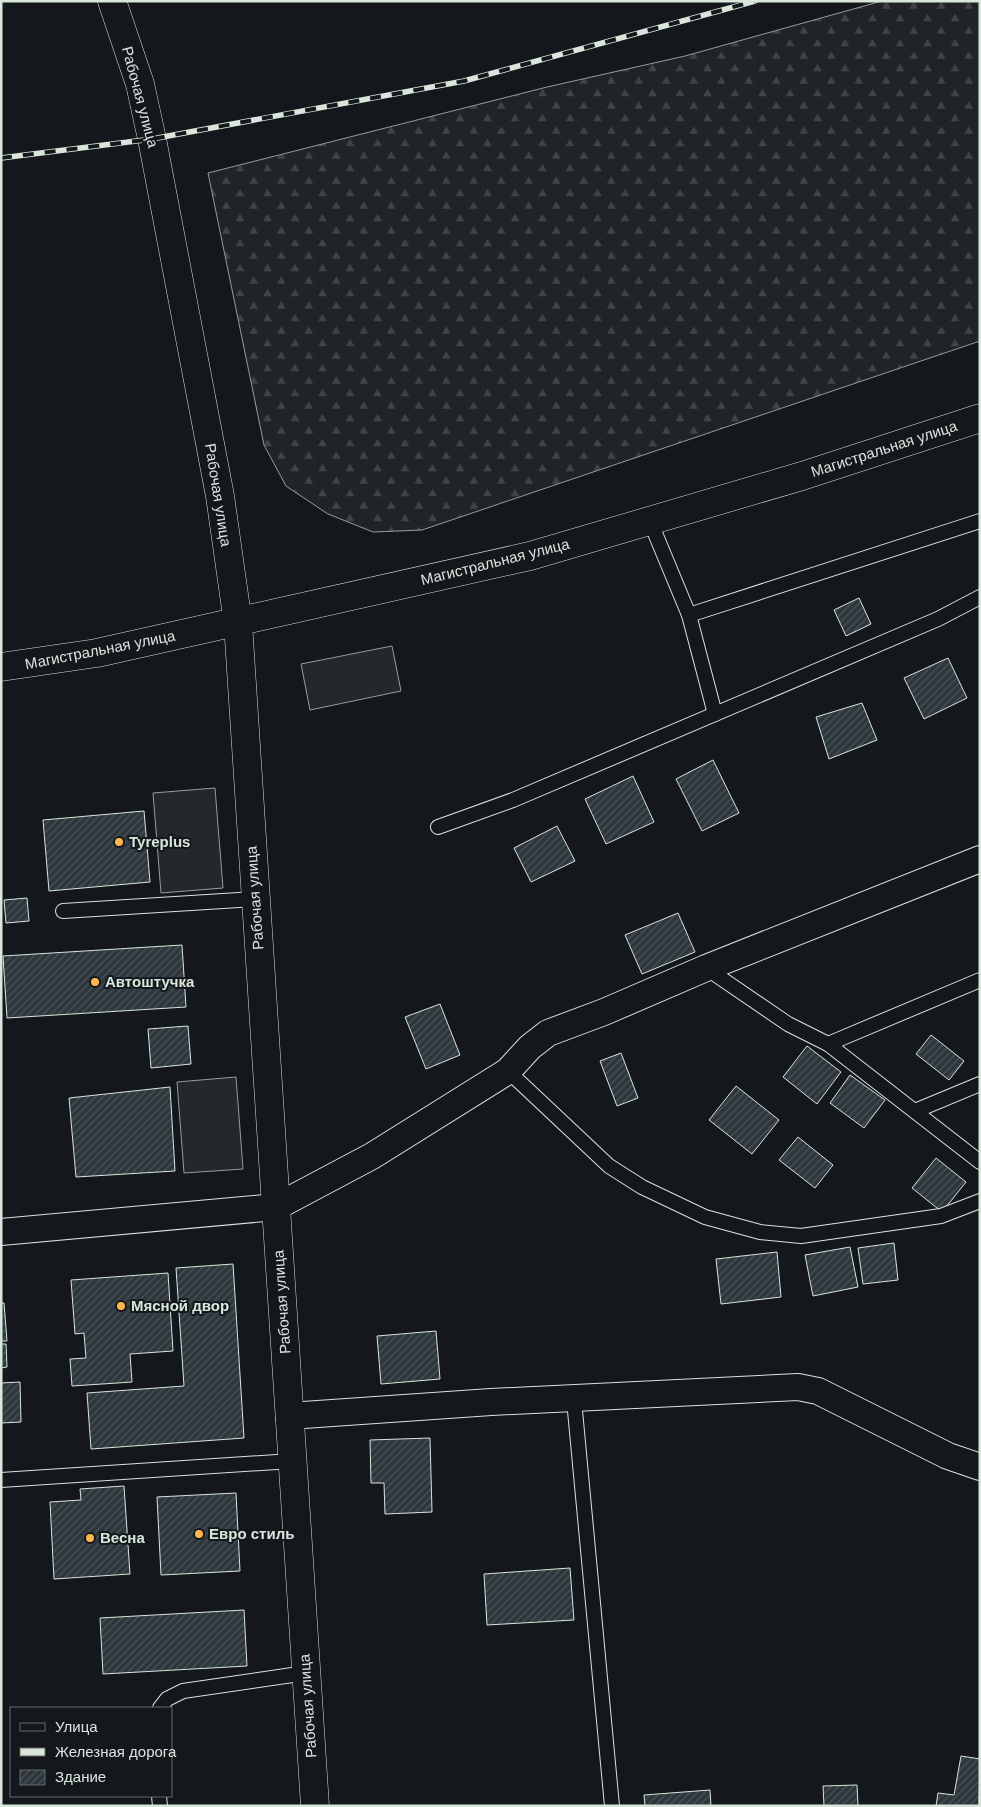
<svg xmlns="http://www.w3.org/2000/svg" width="981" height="1807" font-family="Helvetica,sans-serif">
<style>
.forest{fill:url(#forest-firs);stroke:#939e99}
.parking{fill:#24282b;stroke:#939e99}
.building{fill:url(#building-hatch);stroke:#d8e6dc}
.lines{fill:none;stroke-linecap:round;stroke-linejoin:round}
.lane-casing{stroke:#d8e6dc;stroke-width:16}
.street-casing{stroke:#d8e6dc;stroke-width:28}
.secondary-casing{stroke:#d8e6dc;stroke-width:29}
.primary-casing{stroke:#d8e6dc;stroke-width:29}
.lane{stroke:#14181c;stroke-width:14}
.street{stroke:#14181c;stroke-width:26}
.secondary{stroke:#14181c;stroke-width:28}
.primary{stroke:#14181c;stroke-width:28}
.rail-casing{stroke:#d8e6dc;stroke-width:5.5}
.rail{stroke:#14181c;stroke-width:4;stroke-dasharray:11;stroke-linecap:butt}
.poi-dot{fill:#ffb74d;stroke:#14181c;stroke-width:2}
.labels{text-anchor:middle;stroke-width:4;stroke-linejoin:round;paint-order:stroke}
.street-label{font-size:15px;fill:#d8e6dc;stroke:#14181c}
.poi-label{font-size:15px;font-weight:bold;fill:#d8e6dc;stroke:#14181c;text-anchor:start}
</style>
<defs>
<pattern id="forest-firs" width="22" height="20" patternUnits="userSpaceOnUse" patternTransform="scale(1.25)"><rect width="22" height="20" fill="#202428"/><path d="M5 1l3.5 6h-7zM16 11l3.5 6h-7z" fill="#404447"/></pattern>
<pattern id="building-hatch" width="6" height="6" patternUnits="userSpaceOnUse" patternTransform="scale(1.25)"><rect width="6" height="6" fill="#2c363c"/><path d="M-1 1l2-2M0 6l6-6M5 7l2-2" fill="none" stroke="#4a5358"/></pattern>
</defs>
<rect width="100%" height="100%" fill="#14181c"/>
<polygon class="forest" points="882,1 980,1 980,341 422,530 373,532 328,514 286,486 264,445 208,173 547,87 685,56"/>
<g class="parking">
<polygon points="392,646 401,691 310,710 301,664"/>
<polygon points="215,788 223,888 161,893 153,793"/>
<polygon points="236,1077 243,1169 184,1173 177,1082"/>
</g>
<g class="building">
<polygon points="859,598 871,624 846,636 834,610"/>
<polygon points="948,658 967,698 924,719 904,678"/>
<polygon points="862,703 877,740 829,759 816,717"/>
<polygon points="713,760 739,813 702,831 676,779"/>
<polygon points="633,776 654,822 606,844 585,799"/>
<polygon points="144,811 150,882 49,891 43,820"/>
<polygon points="557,826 575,861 531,882 514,848"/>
<polygon points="27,898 29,921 6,923 4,900"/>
<polygon points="678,913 695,952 642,974 625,935"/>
<polygon points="182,945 186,1007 7,1018 3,956"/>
<polygon points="440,1004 460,1055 426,1069 405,1017"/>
<polygon points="188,1026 191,1064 151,1068 148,1029"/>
<polygon points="931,1035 964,1061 949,1080 916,1054"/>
<polygon points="807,1046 841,1072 817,1104 783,1077"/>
<polygon points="621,1053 638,1098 617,1106 600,1061"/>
<polygon points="850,1075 885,1100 864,1128 830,1103"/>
<polygon points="736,1086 779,1120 752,1154 709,1120"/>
<polygon points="170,1087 175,1171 76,1177 69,1098"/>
<polygon points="798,1137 833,1165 815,1188 779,1160"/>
<polygon points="936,1158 966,1182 942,1212 912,1188"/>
<polygon points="894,1243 898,1280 863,1284 858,1248"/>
<polygon points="850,1247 858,1287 813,1296 805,1255"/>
<polygon points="777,1252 781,1297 721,1304 716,1259"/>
<polygon points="233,1264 244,1438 91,1449 87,1393 184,1386 176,1268"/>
<polygon points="168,1273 173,1351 130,1354 132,1382 72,1386 70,1359 86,1358 84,1333 75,1334 71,1280"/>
<polygon points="1,1303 4,1303 7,1341 1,1341"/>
<polygon points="436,1331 440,1379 381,1384 377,1336"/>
<polygon points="1,1344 6,1344 7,1367 1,1368"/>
<polygon points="20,1382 21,1422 1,1423 1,1383"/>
<polygon points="430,1438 432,1512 385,1514 384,1483 371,1483 370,1440"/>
<polygon points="124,1486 130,1574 54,1579 50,1502 81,1500 80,1489"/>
<polygon points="236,1493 240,1571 161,1575 157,1497"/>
<polygon points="570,1568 574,1620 487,1625 484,1574"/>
<polygon points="244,1610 247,1666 103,1674 100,1618"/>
<polygon points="961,1756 980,1759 979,1806 936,1806 938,1793 954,1795"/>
<polygon points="857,1785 858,1806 824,1806 823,1786"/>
<polygon points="710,1790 711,1806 645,1806 644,1795"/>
</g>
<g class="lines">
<g class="lane-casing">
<g id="lane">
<polyline points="650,521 689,615 715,714"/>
<polyline points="689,615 980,521"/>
<polyline points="438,827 513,800 938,619 980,597"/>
<polyline points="63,911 255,899"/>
<polyline points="706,968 788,1024 828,1044 980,1162"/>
<polyline points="828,1044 980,980"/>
<polyline points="508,1071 609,1166 642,1187 705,1217 760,1232 801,1236 941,1216 980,1201"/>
<polyline points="915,1111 980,1084"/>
<polyline points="574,1400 612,1806"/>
<polyline points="1,1480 292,1461"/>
<polyline points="160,1708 167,1699 183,1691 306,1673"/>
<polyline points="159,1796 160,1806"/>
</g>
</g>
<g class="street-casing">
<g id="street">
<polyline points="1,1232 276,1207 372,1156 508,1071 530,1047 548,1033 604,1012 706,968 980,859"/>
<polyline points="289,1416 491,1402 798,1387 818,1391 948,1456 980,1467"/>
</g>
</g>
<g class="secondary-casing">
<polyline id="secondary" points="112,1 140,84 152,139 220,496 238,623 315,1806"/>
</g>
<g class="primary-casing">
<polyline id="primary" points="1,667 97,653 530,556 802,476 980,418"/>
</g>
<use href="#lane" class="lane"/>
<use href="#street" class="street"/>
<use href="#secondary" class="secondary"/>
<use href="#primary" class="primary"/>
<g class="rail-casing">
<polyline id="rail" points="1,158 152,139 464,81 755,1"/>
</g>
<use href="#rail" class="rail"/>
</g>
<g class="poi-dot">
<circle cx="119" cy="842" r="5"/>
<circle cx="95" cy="982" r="5"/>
<circle cx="121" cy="1306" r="5"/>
<circle cx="199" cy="1534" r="5"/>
<circle cx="90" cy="1538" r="5"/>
</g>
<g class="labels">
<g class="street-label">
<text transform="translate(140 97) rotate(75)" y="5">Рабочая улица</text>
<text transform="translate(884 449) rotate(-18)" y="5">Магистральная улица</text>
<text transform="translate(218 495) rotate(81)" y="5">Рабочая улица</text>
<text transform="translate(495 562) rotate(-14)" y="5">Магистральная улица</text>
<text transform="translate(100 650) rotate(-11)" y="5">Магистральная улица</text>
<text transform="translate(255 898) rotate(-94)" y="5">Рабочая улица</text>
<text transform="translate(282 1302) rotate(-94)" y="5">Рабочая улица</text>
<text transform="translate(308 1706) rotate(-94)" y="5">Рабочая улица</text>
</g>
<g class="poi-label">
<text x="129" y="847">Tyreplus</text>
<text x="105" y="987">Автоштучка</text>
<text x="131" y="1311">Мясной двор</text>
<text x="209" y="1539">Евро стиль</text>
<text x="100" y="1543">Весна</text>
</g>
</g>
<rect width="981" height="1807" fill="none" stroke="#d8e6dc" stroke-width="5"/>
<rect x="10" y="1707" width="162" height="90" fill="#14181c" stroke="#626a69"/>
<rect x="20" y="1723" width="25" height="8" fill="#14181c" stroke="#626a69"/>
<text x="55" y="1732" font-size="15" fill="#d8e6dc">Улица</text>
<rect x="20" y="1748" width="25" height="8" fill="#d8e6dc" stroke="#626a69"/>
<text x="55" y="1757" font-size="15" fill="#d8e6dc">Железная дорога</text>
<rect x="20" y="1770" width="25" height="15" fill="url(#building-hatch)" stroke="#626a69"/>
<text x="55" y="1782" font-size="15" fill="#d8e6dc">Здание</text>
</svg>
